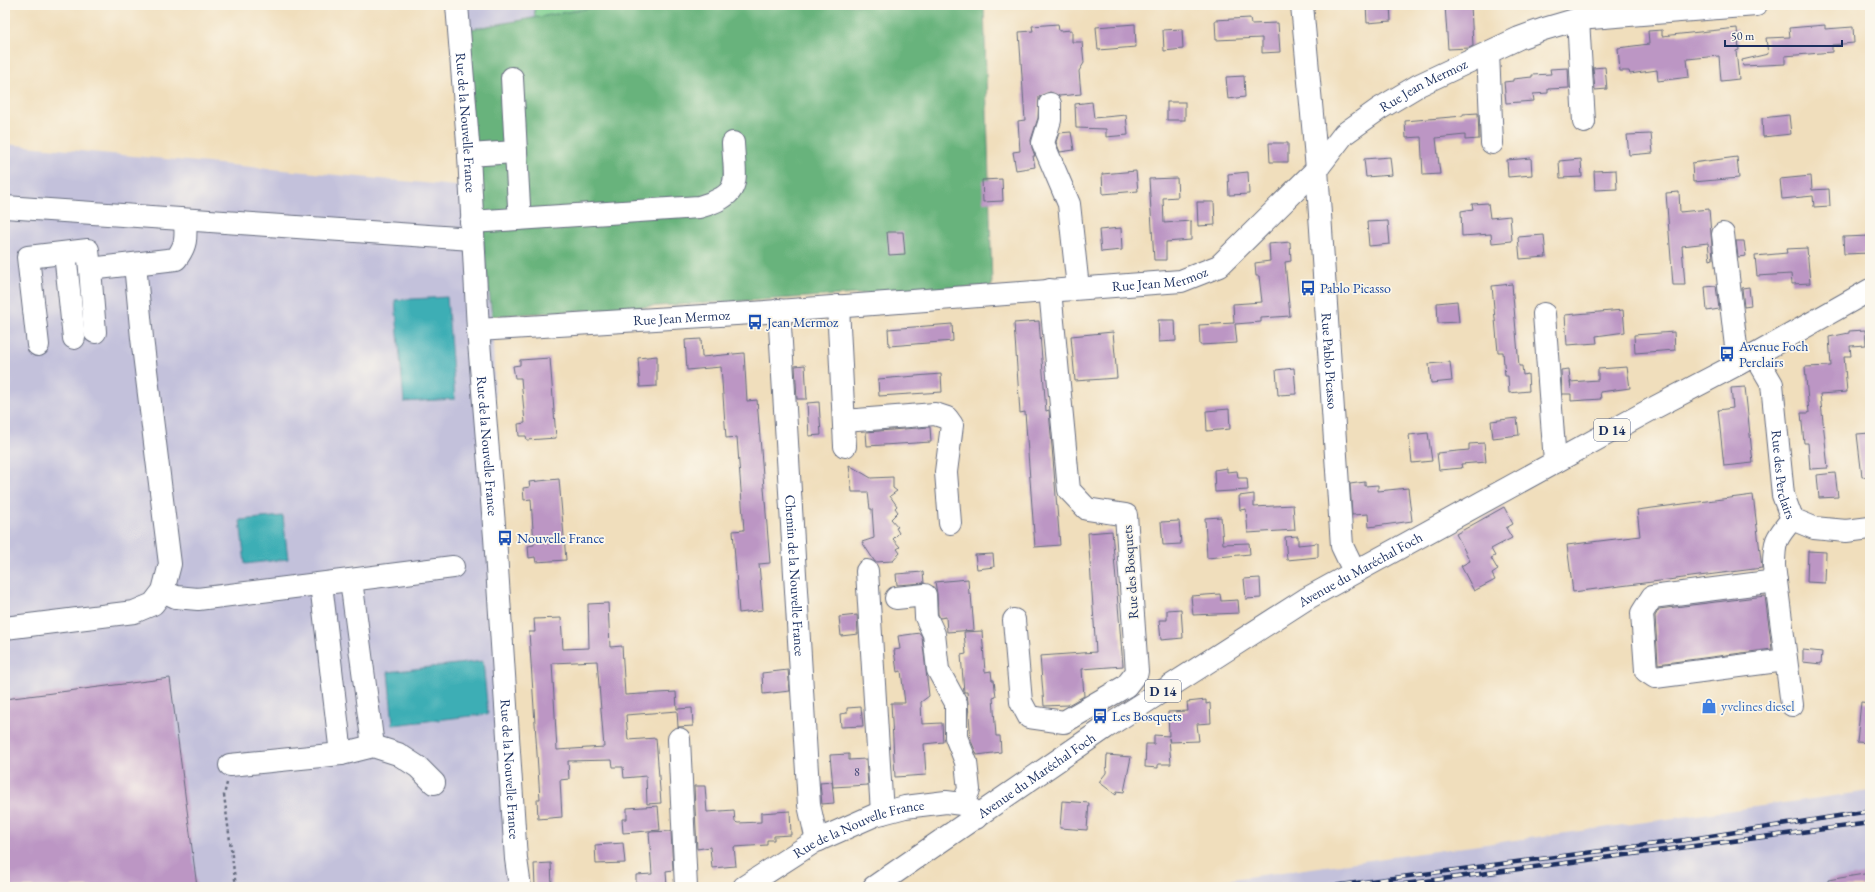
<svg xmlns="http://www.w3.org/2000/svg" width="1875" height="892" font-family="'EB Garamond',serif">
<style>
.industrial{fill:#c3c1db}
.green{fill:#80d192;stroke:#4e8078}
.forest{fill:#68b37c;stroke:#42716d}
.water{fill:#3caeb5;stroke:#2c6e8a}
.building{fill:#bc96c4;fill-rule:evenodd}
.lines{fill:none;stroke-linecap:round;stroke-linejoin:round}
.minor-casing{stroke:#666c7f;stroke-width:24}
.major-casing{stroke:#666c7f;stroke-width:24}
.path{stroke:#666c7f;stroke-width:2.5;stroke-dasharray:3 3;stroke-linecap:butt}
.minor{stroke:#fff;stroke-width:22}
.major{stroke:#fff;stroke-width:22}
.rail-casing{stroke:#1b2f5e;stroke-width:4.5}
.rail{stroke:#fbf7ec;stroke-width:3;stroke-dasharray:9;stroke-linecap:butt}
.labels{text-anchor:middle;stroke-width:3.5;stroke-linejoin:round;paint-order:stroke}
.number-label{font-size:12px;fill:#434978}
.shield{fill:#fbf7ec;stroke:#5e6b89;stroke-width:1}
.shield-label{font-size:13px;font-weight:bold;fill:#1b2f5e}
.street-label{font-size:14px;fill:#1b2f5e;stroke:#fbf7ec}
.transit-label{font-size:14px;fill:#164399;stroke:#fbf7ec;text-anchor:start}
.shop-label{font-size:14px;fill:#366cbe;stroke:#fbf7ec;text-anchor:start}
</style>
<rect width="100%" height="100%" fill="#fbf7ec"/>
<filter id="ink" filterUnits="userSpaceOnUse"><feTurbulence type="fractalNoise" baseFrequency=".025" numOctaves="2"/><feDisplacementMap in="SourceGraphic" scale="8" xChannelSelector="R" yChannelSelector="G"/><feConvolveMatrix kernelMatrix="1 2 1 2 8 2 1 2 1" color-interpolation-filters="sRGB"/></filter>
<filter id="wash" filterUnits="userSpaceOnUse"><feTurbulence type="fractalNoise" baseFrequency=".012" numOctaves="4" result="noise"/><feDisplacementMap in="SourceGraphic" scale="16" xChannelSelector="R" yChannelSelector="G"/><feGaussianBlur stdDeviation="0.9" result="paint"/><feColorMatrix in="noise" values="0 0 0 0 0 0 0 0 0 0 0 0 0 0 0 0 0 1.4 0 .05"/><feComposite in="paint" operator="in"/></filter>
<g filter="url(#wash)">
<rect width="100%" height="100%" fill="#f0debc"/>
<g class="industrial">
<polygon points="462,5 534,5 535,18 465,30"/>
<polygon points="5,144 477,188 492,316 513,887 5,887"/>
<polygon points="1870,791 1870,887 1174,887"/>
</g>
<polygon class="green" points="534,5 607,5 535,18"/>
<polygon class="forest" points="607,5 984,5 992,286 492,316 477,188 465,30"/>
<g class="water">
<polygon points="447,297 455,399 404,402 395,300"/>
<polygon points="283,516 288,559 245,564 240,520"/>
<polygon points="483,661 488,714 393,725 388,672"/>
</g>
<g id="blocks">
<g class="building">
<polygon points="1366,5 1390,5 1391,21 1367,23"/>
<polygon points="1445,5 1471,5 1473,46 1469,48 1448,49"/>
<polygon points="1250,18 1251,24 1278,23 1280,52 1262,53 1262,38 1216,40 1215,20"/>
<polygon points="1058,24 1059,31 1072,30 1072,42 1082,42 1084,63 1079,71 1081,94 1059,96 1050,92 1039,97 1038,118 1031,140 1032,148 1035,156 1033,156 1035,167 1016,170 1013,152 1020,151 1018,121 1025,120 1019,32 1033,31 1032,26"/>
<polygon points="1135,24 1136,47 1098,50 1096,27"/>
<polygon points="1825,25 1825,29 1853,27 1854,43 1832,45 1832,52 1785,56 1785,64 1743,66 1742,60 1768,54 1766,38 1790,37 1789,28"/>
<polygon points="1737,28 1739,50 1736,51 1739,79 1721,81 1719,56 1687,59 1689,77 1658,81 1657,70 1630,74 1629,71 1620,71 1618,48 1649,44 1648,31 1662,30 1662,36"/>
<polygon points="1182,29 1183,49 1164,51 1163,30"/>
<polygon points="1605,67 1607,89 1595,90 1593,68"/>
<polygon points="1568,68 1569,88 1548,89 1548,93 1533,94 1534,101 1506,103 1504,82 1513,81 1513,79 1532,77 1532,75 1551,74 1550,69"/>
<polygon points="1244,76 1245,97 1228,99 1226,77"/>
<polygon points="1092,102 1094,118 1126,115 1128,135 1106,137 1106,129 1076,128 1075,104"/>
<rect x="1167" y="102" width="18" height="18"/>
<polygon points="1478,113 1479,139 1465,140 1465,135 1436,138 1440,174 1423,175 1421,137 1406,138 1405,121 1463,116 1463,114"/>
<polygon points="1789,115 1791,134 1763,137 1762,118"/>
<polygon points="1071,132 1074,150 1060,152 1056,142 1059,133"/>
<polygon points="1651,134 1653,153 1629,155 1627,135"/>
<polygon points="1269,143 1288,143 1288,162 1270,162"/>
<polygon points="1390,157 1392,175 1366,177 1364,159"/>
<polygon points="1737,157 1739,178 1693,182 1692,163"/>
<polygon points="1531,158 1532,175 1508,177 1507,160"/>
<polygon points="1581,159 1582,177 1560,178 1559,161"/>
<polygon points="1616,170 1617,189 1595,190 1594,171"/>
<polygon points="1136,171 1138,191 1103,194 1102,174"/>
<polygon points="1248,172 1249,194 1229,195 1228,174"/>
<polygon points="1811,176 1812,190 1829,189 1830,206 1814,207 1813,196 1782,199 1780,179"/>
<polygon points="1177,178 1178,197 1163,198 1164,223 1191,221 1191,240 1166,242 1166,260 1154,260 1149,179"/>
<polygon points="1002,179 1003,201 983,202 982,180"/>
<polygon points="1679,192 1680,212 1709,209 1713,259 1710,260 1708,243 1682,246 1685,285 1673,285 1666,193"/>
<polygon points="1197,202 1214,202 1215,225 1198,226"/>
<polygon points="1488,203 1490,218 1510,216 1512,241 1492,243 1491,234 1462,236 1461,211 1473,209 1472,204"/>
<polygon points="1388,221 1390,244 1369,246 1367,222"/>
<polygon points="1121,228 1122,250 1101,252 1099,230"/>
<polygon points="887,232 903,232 905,254 889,255"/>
<polygon points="1544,235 1546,257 1520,259 1518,237"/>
<polygon points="1870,236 1870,253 1844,254 1843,237"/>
<polygon points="1736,241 1744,241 1746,256 1738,257"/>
<polygon points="1290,242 1291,261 1285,262 1290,316 1261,318 1261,322 1235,324 1237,343 1200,345 1199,325 1234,323 1233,304 1262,302 1259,276 1256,276 1255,263 1270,261 1269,244"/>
<polygon points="1807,248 1810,283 1792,284 1791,274 1757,276 1755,256 1787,253 1786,249"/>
<polygon points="1512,284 1519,366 1522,366 1523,375 1528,374 1529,391 1509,393 1508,376 1505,376 1503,352 1498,352 1492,286"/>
<polygon points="1716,286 1719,309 1707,311 1705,287"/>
<polygon points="1749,287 1751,306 1744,307 1742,288"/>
<polygon points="1457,301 1459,322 1438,323 1437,303"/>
<polygon points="1623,310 1625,332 1596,336 1597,343 1567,345 1565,315"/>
<polygon points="1158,320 1175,320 1176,341 1159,342"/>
<polygon points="1039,321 1046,411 1049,410 1060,545 1035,547 1025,412 1020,413 1014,323"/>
<polygon points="952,324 953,341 889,346 888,329"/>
<polygon points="1865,330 1866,345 1850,346 1851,356 1844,356 1847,392 1820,394 1828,468 1810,469 1808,443 1804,443 1801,413 1809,413 1805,367 1831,366 1829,337 1849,333 1849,331"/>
<polygon points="1113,332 1117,378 1075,381 1071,336"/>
<polygon points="1674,332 1675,350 1635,353 1634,335"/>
<polygon points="701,339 702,357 744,353 747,401 757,400 770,563 759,564 763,610 739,613 733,531 744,530 737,437 726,438 721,367 687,370 685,340"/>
<polygon points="657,356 657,386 640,387 638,358"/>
<polygon points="550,358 556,438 527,440 526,436 519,436 518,424 525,423 521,378 515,378 513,366 520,365 520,360"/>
<polygon points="1450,362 1452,381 1431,383 1429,364"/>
<polygon points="805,365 807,399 797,399 795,366"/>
<polygon points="1627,367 1630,388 1600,392 1601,399 1571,401 1571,394 1562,394 1561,370 1569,369 1571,389 1570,382 1598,380 1598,369"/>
<polygon points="1294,368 1296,394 1278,395 1276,370"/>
<polygon points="941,374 942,392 879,396 878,379"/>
<polygon points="1745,387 1753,463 1724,466 1718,410 1733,408 1731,388"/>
<polygon points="819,402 821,435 809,436 807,403"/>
<polygon points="1229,409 1230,429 1207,431 1206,411"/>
<polygon points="1517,418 1519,435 1493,438 1491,421"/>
<polygon points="930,427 931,442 867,446 866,432"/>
<polygon points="1428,433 1432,461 1412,463 1409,435"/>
<polygon points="1870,433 1870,476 1862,477 1857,434"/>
<polygon points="1484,443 1486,462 1461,464 1462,468 1439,470 1437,453 1469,450 1469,444"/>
<polygon points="849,465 871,478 893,477 893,488 897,491 890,496 897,506 895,508 898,512 891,519 898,527 896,528 899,533 893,539 900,547 897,549 900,553 893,561 875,562 862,542 874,538 872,509 870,509 868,492 852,492"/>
<polygon points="1227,468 1227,472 1237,471 1238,478 1247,478 1248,490 1215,492 1214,470"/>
<polygon points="1835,473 1838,497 1819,498 1817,475"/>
<polygon points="559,479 566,560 536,562 535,557 529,558 528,546 534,545 531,499 524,500 523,488 530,487 529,482"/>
<polygon points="1365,482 1365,486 1378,485 1378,491 1408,488 1412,521 1369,527 1368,514 1352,515 1350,484"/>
<polygon points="1254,494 1254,507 1293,505 1295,530 1248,533 1246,509 1240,510 1239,496"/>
<polygon points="1753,495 1762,568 1573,592 1567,545 1640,536 1637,510"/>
<polygon points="1504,507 1513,524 1506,528 1512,538 1491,549 1495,556 1491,558 1498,570 1492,574 1495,580 1474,591 1461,566 1470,561 1456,534"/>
<polygon points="1221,517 1223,544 1249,543 1250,554 1207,558 1205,518"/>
<polygon points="1179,521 1181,544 1163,545 1161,522"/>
<polygon points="1112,531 1123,666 1082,669 1084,696 1068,705 1044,706 1040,656 1096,652 1088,533"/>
<polygon points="1298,536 1298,545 1318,543 1318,557 1287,560 1285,537"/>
<polygon points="1808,551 1826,552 1825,583 1807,582"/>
<polygon points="993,554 994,567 977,569 975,555"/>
<polygon points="923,572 924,583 897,585 896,574"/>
<polygon points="1260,578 1261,598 1246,599 1244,579"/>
<polygon points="968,579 969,594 971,594 974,630 947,632 946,617 940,618 938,614 937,594 935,582"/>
<polygon points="1220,594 1221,601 1238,600 1239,613 1193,615 1191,596"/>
<polygon points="1765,596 1772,649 1658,664 1655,616 1659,609"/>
<path d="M608,603L610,647L622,646L625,695L676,692L677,709L692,708L693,726L678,727L677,711L626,715L628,740L656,738L661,803L647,804L646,776L624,778L623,767H613L612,760L568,761L569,779L560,780L562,817L538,819L537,799H540L529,632H535L534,619L561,618L563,649L589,648L588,604ZM597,661L604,747L557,750L552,663Z"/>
<polygon points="1181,609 1183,638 1161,640 1159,620 1167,620 1167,610"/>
<polygon points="857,615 858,634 841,636 839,617"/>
<polygon points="982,631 985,672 991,671 992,680 994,680 996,697 993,698 996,736 1000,736 1001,752 977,755 971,741 968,703 967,692 964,692 961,655 966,654 964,632"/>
<polygon points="920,633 922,637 929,696 921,702 922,724 942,723 943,742 924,744 926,775 895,777 891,703 905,703 901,671 897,672 894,650 900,649 898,636"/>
<polygon points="1803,650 1822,652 1821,664 1803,662"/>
<polygon points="788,670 790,691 763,694 762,673"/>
<polygon points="170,678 197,887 5,887 5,699"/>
<polygon points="1206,700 1206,704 1210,703 1211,723 1197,724 1199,741 1170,742 1169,738 1171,764 1158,764 1158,768 1145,767 1146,744 1154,744 1154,735 1169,736 1168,712 1188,711 1187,702"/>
<polygon points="1861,702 1870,703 1870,743 1857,742"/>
<polygon points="861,707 863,726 841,727 840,714 847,713 847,708"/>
<polygon points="849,754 849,760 866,759 868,785 833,787 830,755"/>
<polygon points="1107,755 1131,757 1124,792 1117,791 1116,795 1099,782 1106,773"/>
<polygon points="832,782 834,803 822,804 820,783"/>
<polygon points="694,786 705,786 707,812 734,810 735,822 738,823 761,822 761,813 790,811 791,835 774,836 774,840 767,840 767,845 734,847 736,866 712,868 710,847 697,849"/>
<polygon points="1062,801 1089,803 1087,830 1060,828"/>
<polygon points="658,806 660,830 623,833 622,819 627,819 627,808"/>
<polygon points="671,831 673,870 666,871 667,887 636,887 636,875 652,874 649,832"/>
<polygon points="623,843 625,863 596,864 595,845"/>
<polygon points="551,863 552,885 535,886 534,864"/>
<polygon points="1870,873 1870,887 1828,887 1828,880"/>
</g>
</g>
</g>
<g filter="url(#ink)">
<use href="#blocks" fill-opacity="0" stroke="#666c7f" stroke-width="1"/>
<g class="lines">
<g class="minor-casing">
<g id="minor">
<path id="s1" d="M457,5L469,155L478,330L495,537L516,859L520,887"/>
<path id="s2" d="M1302,5L1317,169L1342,546L1354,571"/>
<polyline points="1578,19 1584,122"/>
<polyline points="1488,53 1492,143"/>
<polyline points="1050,104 1050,120 1043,143 1069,204 1078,288"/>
<polyline points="516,152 519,206"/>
<polyline points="469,155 516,152 512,78"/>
<polyline points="5,207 472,239"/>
<path d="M471,222L699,207C743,194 735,183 733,143"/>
<polyline points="1723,234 1738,364"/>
<polyline points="65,253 74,338"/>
<polyline points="90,269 95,332"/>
<polyline points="838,306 845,446"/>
<path id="s3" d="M779,310L809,805L815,832L819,840"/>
<polyline points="1544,314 1555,462"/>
<path id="s4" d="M478,330L752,313L1181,281L1219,266L1317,169L1344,134L1379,109L1419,85L1519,38L1544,29L1578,19L1756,5"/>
<path d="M38,345L28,257L88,250L90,269L176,259C187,245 186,237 185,220"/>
<path id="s5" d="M1755,355L1772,384L1783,495L1792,519L1814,528L1846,531L1870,528"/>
<polyline points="844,421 935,414 947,418 952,425 946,472 950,523"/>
<path d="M1792,519C1776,538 1774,541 1774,566L1792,705"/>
<polyline points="867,571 882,813"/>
<polyline points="351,580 373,746"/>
<polyline points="1776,581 1652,597 1642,613 1646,671 1655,677 1786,660"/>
<polyline points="321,584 341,754 373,746 398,754 418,767 434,783"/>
<polyline points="163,591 176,597 198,599 453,567"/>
<polyline points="896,598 925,595 926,617 934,634 938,670 956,703 956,737 966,762 969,790 962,804"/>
<polyline points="1014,620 1021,702 1029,717 1064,722 1126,686 1137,672 1126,515 1087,509 1069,490 1050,290"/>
<polyline points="5,628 134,612 153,604 163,591 170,564 142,338 135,264"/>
<polyline points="679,739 686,887"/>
<polyline points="230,765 341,754"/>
<path id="s6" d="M744,887L814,842L875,815L905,807L946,802L962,804L971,809L976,818"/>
</g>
</g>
<g class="major-casing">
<g id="major">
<path id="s7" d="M874,887L1105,728L1306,599L1650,410L1755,355L1870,290"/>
</g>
</g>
<polyline class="path" points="227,783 224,795 236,887"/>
<use href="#minor" class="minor"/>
<use href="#major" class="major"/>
<g class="rail-casing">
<g id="rail">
<polyline points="1325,887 1685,840 1870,811"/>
<polyline points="1381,887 1870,823"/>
</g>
</g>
<use href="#rail" class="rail"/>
</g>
</g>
<defs>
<g id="bus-bare" transform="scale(1.2)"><path d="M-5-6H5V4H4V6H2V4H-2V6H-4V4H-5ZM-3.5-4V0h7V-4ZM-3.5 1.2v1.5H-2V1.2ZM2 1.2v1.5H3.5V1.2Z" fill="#1a4fb4" stroke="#fbf7ec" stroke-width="2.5" paint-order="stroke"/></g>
<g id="shop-bare" transform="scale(1.2)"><path d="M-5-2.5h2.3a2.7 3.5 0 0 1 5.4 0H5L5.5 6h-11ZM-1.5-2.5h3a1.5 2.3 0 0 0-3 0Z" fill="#3f7fe0" stroke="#fbf7ec" stroke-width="2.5" paint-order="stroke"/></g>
</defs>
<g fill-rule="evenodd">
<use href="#bus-bare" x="1308" y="288"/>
<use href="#bus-bare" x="755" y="322"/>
<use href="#bus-bare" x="1727" y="354"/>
<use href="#bus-bare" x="505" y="538"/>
<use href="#shop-bare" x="1709" y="706"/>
<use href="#bus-bare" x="1100" y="716"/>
</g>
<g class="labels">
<g class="number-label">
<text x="857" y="776">8</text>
</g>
<g class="shield">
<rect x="1594" y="419" width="36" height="22" rx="3"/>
<rect x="1145" y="680" width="36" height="22" rx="3"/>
</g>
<g class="shield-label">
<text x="1612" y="435">D 14</text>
<text x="1163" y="696">D 14</text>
</g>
<g class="street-label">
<text dy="5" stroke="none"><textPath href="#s4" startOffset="1021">Rue Jean Mermoz</textPath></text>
<text dy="5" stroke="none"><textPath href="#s1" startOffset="118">Rue de la Nouvelle France</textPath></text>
<text dy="5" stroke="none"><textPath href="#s4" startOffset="684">Rue Jean Mermoz</textPath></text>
<text dy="5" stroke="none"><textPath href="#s4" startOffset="204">Rue Jean Mermoz</textPath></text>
<text dy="5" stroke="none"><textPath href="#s2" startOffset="357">Rue Pablo Picasso</textPath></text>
<text dy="5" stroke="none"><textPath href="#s1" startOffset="442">Rue de la Nouvelle France</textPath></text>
<text dy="5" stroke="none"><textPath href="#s5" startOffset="125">Rue des Perclairs</textPath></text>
<text dy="5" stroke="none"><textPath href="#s7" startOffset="581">Avenue du Maréchal Foch</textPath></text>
<text transform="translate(1130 572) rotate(-94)" y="5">Rue des Bosquets</text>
<text dy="5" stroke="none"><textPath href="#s3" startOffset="266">Chemin de la Nouvelle France</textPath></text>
<text dy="5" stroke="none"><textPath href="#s1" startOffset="766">Rue de la Nouvelle France</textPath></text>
<text dy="5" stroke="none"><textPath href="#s7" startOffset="197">Avenue du Maréchal Foch</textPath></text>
<text dy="5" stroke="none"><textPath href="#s6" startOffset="130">Rue de la Nouvelle France</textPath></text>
</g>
<g class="transit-label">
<text x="1320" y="293">Pablo Picasso</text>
<text x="767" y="327">Jean Mermoz</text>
<text x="1739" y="351">Avenue Foch<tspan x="1739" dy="16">Perclairs</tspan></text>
<text x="517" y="543">Nouvelle France</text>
<text x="1112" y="721">Les Bosquets</text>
</g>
<g class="shop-label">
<text x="1721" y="711">yvelines diesel</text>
</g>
</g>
<rect width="1875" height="892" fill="none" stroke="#fbf7ec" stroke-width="20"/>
<path d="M1725 40v6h117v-6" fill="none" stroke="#1b2f5e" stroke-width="2"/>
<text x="1731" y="40" font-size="12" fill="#1b2f5e" stroke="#fbf7ec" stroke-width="3" paint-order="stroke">50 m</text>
</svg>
